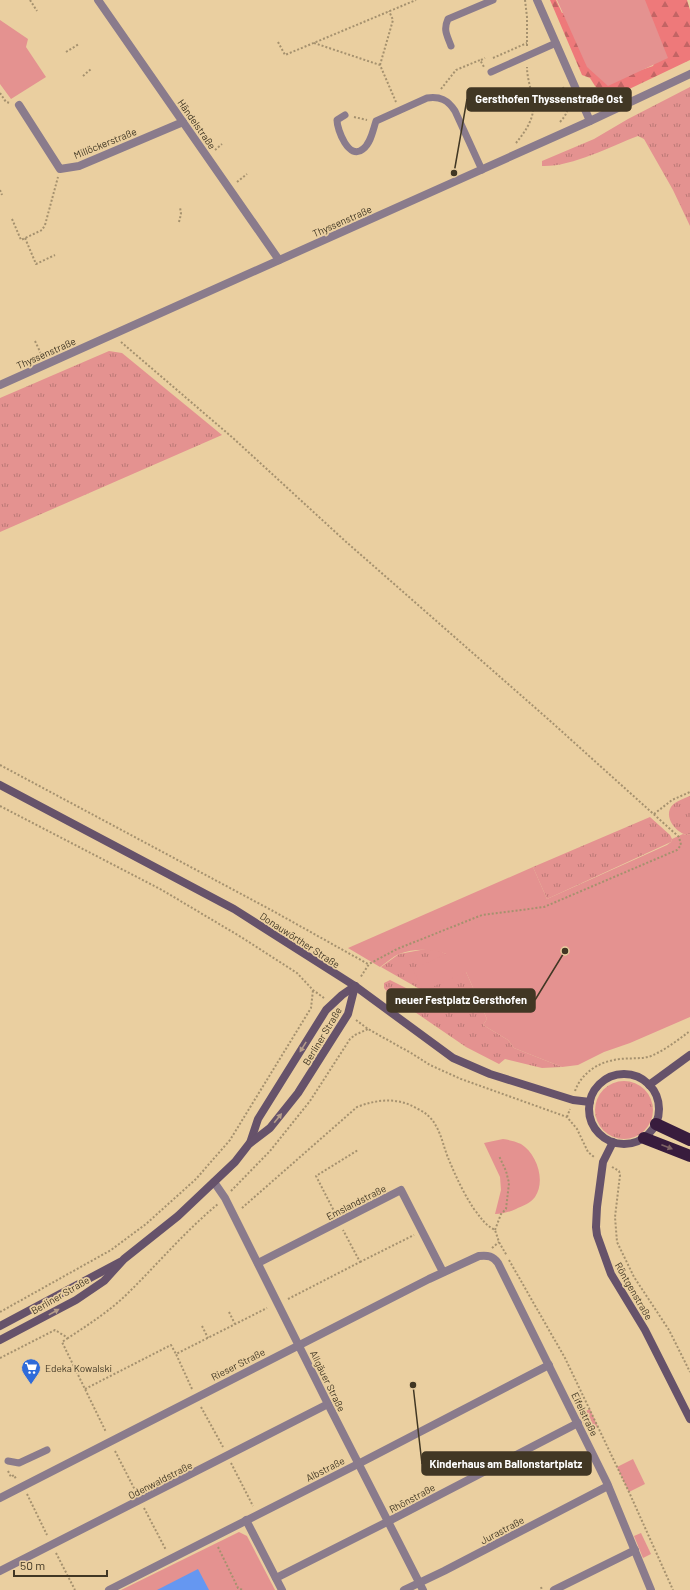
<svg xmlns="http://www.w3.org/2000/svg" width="690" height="1590" font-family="Barlow,sans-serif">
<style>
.grass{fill:url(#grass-tufts)}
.forest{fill:url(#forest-firs)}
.park{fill:#e49290}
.water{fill:#6597f1}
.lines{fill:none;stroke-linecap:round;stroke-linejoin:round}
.path{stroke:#a5916e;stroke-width:2;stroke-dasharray:2 2;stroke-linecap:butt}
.lane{stroke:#8a7b8c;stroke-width:7}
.street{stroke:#8a7b8c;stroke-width:8}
.secondary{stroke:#66526a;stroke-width:8}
.highway{stroke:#381c3d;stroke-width:12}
.oneway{fill:#b59d8a}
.oneway2{fill:#7f6465}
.labels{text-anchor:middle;stroke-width:3.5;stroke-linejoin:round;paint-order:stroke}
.street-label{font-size:10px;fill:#413724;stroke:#eacfa0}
.poi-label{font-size:10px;fill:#413724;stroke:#eacfa0;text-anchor:start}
.leader{fill:none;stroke:#413724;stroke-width:1.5}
.callout-dot{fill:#413724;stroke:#eacfa0;stroke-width:1.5}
.callout{fill:#413724;stroke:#413724;stroke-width:1.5}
.callout-label{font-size:11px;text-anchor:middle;font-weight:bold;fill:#fff}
</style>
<defs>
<pattern id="grass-tufts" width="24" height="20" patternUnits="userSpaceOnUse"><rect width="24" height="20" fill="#e49290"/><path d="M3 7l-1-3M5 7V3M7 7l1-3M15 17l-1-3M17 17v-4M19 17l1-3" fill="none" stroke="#ba7875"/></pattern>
<pattern id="forest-firs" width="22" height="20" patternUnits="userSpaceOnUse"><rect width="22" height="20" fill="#ee797a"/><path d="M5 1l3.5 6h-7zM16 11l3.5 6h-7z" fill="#c26464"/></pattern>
</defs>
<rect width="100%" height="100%" fill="#eacfa0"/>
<g class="grass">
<path d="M690,87V226L673,190L644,139L638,136C609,147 572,167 542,166V161L594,139L628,119Z"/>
<polygon points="109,351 122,353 222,435 0,532 0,398"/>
<path d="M690,796V834L687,835C674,832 661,813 675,803C679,800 685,798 690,796Z"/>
<polygon points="650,817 670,835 672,839 671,842 547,899 533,867"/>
<polygon points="426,949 438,950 446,954 466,972 487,1019 483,1025 508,1040 514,1048 562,1067 542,1068 505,1059 499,1064 466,1047 390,995 384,988 384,983 390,980 420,995 423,991 381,967 399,954"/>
<circle cx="624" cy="1110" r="29"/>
</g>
<polygon class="forest" points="550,0 556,0 562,13 571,10 629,74 653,66 657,57 593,0 687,0 690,10 690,60 623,92 604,95 595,86 590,78 582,75"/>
<g class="park">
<polygon points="557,0 645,0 668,58 608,86 587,67"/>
<polygon points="0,20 28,39 26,47 46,77 11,99 0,84"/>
<path d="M683,834L687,835L690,834V1017L630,1043L604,1052L578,1065L562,1067L514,1048L508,1040L483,1025L487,1019L466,972L423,991L413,969L446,954C433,948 412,949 399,954C392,957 386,963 380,967L348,948L533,867L547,899L667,845L671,842L672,839Z"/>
<path d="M503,1139C509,1140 515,1141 521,1144C537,1154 546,1181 535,1197C531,1203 522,1206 516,1209C509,1212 503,1214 495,1214L501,1190L500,1177L484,1143Z"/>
<polygon points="590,1409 598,1427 588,1432 579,1414"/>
<polygon points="633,1459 645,1484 629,1492 617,1467"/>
<polygon points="239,1532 247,1536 275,1590 121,1590"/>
<polygon points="641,1533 651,1554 643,1558 634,1536"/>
</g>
<polygon class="water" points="198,1569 209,1590 157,1590"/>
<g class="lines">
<g class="path">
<polyline points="30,0 37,11"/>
<polyline points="525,0 527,17 527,46"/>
<polyline points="278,42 285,55 416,0"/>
<polyline points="314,43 380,65 396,102"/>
<polyline points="66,52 79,44"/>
<polyline points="493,58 527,43"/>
<polyline points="481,60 485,58"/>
<polyline points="380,65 393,20 389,11"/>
<polyline points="83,76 91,69"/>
<polyline points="441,89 456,70 480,60 484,67"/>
<polyline points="0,93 6,102 10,103"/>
<polyline points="354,117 367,120"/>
<path d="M560,122C572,109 568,102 563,87"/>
<path d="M516,143C525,132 535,118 533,103C532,91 527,79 527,67"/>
<polyline points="215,150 222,144"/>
<polyline points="237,182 247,174"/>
<polyline points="0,190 2,195"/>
<polyline points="12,219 21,240 42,230 45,225 58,177"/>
<polyline points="179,222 181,214 180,207"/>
<polyline points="25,238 36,264 55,255"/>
<polyline points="35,341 42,356"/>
<polyline points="121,342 233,438 344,540 548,719 679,837 681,845 677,850 544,907 482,915 397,949 369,964 360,978"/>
<polyline points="0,765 273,911 368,964"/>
<polyline points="0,806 162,890 241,937 297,973 313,990 324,998"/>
<polyline points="654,814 672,800 690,792"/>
<polyline points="356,1020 368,1029 411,1053 430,1065 461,1079 567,1117 577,1129 588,1152 594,1157"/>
<path d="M575,1091C581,1074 597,1063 614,1060C626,1057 639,1060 651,1056C665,1050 678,1040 690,1031"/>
<polyline points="567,1117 570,1109"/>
<polyline points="612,1167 619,1171 620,1175 615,1217 617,1242 634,1277 669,1330 690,1372"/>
<polyline points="231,1191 270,1151 310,1101 350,1039 355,1035 368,1029"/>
<path d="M242,1208L357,1107C378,1099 398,1097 418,1109C426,1113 432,1118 436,1126C442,1136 444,1149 449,1160C456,1177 464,1194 474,1209C481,1218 485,1225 495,1230L499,1242L507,1256"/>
<polyline points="335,1213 316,1176 358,1150"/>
<polyline points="495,1230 501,1214 506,1209 509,1183 506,1171 499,1156"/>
<polyline points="492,1248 499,1242"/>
<polyline points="509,1260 565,1358 629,1492 673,1590"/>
<polyline points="360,1262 414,1235"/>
<polyline points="288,1299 360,1262 343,1230"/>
<polyline points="0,1312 111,1250 146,1224 196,1179 230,1140 311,1008 313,990"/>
<polyline points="229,1312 235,1324"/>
<polyline points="202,1326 208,1338"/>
<polyline points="68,1338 62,1342 106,1432"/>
<path d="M0,1358L55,1330L68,1338C88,1325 108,1312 125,1296C156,1266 184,1232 218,1204"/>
<polyline points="85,1389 171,1345 176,1354"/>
<polyline points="192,1389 176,1354 267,1308"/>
<polyline points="201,1407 223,1447"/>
<polyline points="115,1451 136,1492"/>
<polyline points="231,1463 253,1506"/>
<polyline points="8,1471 11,1477 14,1475 16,1479"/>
<polyline points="27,1494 47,1535"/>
<polyline points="144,1508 166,1550"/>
<polyline points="218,1547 238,1588 243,1590"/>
<polyline points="56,1553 75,1590"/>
<polyline points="541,1587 542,1590"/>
</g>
<g class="lane">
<path d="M451,46C447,35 443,30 448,19L493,0"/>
<polyline points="491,72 556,43"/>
<path d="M345,115L337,120C337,130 349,161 363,149C371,143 373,130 376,121L427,98C440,96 448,100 455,111L482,170"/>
<polyline points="8,1461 19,1463 47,1450"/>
</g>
<g class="street">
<polyline points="98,0 279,260"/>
<polyline points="537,0 590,121"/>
<polyline points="19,105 60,169 79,166 183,122"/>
<polyline points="0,385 590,121 690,74"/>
<polyline points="214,1182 225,1198 328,1404 423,1590"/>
<polyline points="258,1263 401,1190 443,1272"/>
<path d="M0,1498L429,1279L479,1256C488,1255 493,1256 498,1263L607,1483L651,1590"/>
<polyline points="246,1520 282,1590"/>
<polyline points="0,1571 328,1404"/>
<polyline points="276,1578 389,1521 578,1423"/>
<polyline points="109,1590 358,1464 549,1365"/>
<polyline points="404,1590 444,1571 608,1486"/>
<polyline points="554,1590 635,1550"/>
</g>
<g class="secondary">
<polyline points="0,785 234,909 355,986 453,1058 490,1074 573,1100 590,1102"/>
<circle cx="624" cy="1109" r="35"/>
<polyline points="649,1085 690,1055"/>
<polyline points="613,1142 603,1162 597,1207 596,1227 597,1235 611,1274 645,1330 690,1419"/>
<polyline points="250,1143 258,1119 326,1010 342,995 355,986"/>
<polyline points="0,1326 120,1262"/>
<polyline points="0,1340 76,1300 104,1281 124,1259 178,1216 235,1162 249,1144 270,1128 298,1093 348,1014 355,986"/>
</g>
<g class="highway">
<polyline points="656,1124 690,1140"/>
<polyline points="644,1138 690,1156"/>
</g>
</g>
<defs><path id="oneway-solid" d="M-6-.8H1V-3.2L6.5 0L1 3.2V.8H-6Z"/></defs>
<g class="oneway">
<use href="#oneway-solid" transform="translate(303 1047) rotate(122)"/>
<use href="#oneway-solid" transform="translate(278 1118) rotate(-51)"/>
<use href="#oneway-solid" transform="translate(54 1312) rotate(-29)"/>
</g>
<use class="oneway2" href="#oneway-solid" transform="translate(667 1147) rotate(21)"/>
<defs>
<g id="supermarket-pin" transform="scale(1)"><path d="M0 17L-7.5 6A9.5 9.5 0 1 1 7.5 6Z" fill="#2f6bd9" stroke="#eacfa0"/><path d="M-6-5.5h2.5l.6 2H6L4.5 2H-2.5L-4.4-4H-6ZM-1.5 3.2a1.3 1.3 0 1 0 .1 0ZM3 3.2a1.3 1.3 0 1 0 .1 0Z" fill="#fff"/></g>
</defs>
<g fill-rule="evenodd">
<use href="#supermarket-pin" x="31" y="1368"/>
</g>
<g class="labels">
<g class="street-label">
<text transform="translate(197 124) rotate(55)" y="4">Händelstraße</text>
<text transform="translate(105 143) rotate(-22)" y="4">Millöckerstraße</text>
<text transform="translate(342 221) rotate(-24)" y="4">Thyssenstraße</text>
<text transform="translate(46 353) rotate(-24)" y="4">Thyssenstraße</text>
<text transform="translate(300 940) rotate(33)" y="4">Donauwörther Straße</text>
<text transform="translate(322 1036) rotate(-59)" y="4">Berliner Straße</text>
<text transform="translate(356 1202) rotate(-27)" y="4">Emslandstraße</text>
<text transform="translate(634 1291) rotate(60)" y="4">Röntgenstraße</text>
<text transform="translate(60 1295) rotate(-30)" y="4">Berliner Straße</text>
<text transform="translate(238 1364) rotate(-27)" y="4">Rieser Straße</text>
<text transform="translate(328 1381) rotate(64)" y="4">Allgäuer Straße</text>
<text transform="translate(585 1414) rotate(64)" y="4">Eifelstraße</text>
<text transform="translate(325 1469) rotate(-27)" y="4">Albstraße</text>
<text transform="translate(160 1480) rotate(-27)" y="4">Odenwaldstraße</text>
<text transform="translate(412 1498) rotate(-28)" y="4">Rhönstraße</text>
<text transform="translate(502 1530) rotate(-28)" y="4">Jurastraße</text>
</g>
<g class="poi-label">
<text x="45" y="1372">Edeka Kowalski</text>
</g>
</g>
<path class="leader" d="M454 173L467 99M565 951L535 1000M413 1385L422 1464"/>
<g class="callout-dot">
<circle cx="454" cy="173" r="4"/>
<circle cx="565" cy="951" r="4"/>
<circle cx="413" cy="1385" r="4"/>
</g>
<g class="callout">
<rect x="467" y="88" width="164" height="23" rx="4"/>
<rect x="387" y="989" width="148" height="23" rx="4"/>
<rect x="422" y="1452" width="169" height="23" rx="4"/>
</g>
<g class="callout-label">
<text x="549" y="103">Gersthofen Thyssenstraße Ost</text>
<text x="461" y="1004">neuer Festplatz Gersthofen</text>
<text x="506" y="1468">Kinderhaus am Ballonstartplatz</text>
</g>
<path d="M14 1570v6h93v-6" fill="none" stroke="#413724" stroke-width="2"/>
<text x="20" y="1570" font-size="12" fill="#413724" stroke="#eacfa0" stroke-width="3" paint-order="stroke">50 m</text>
</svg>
